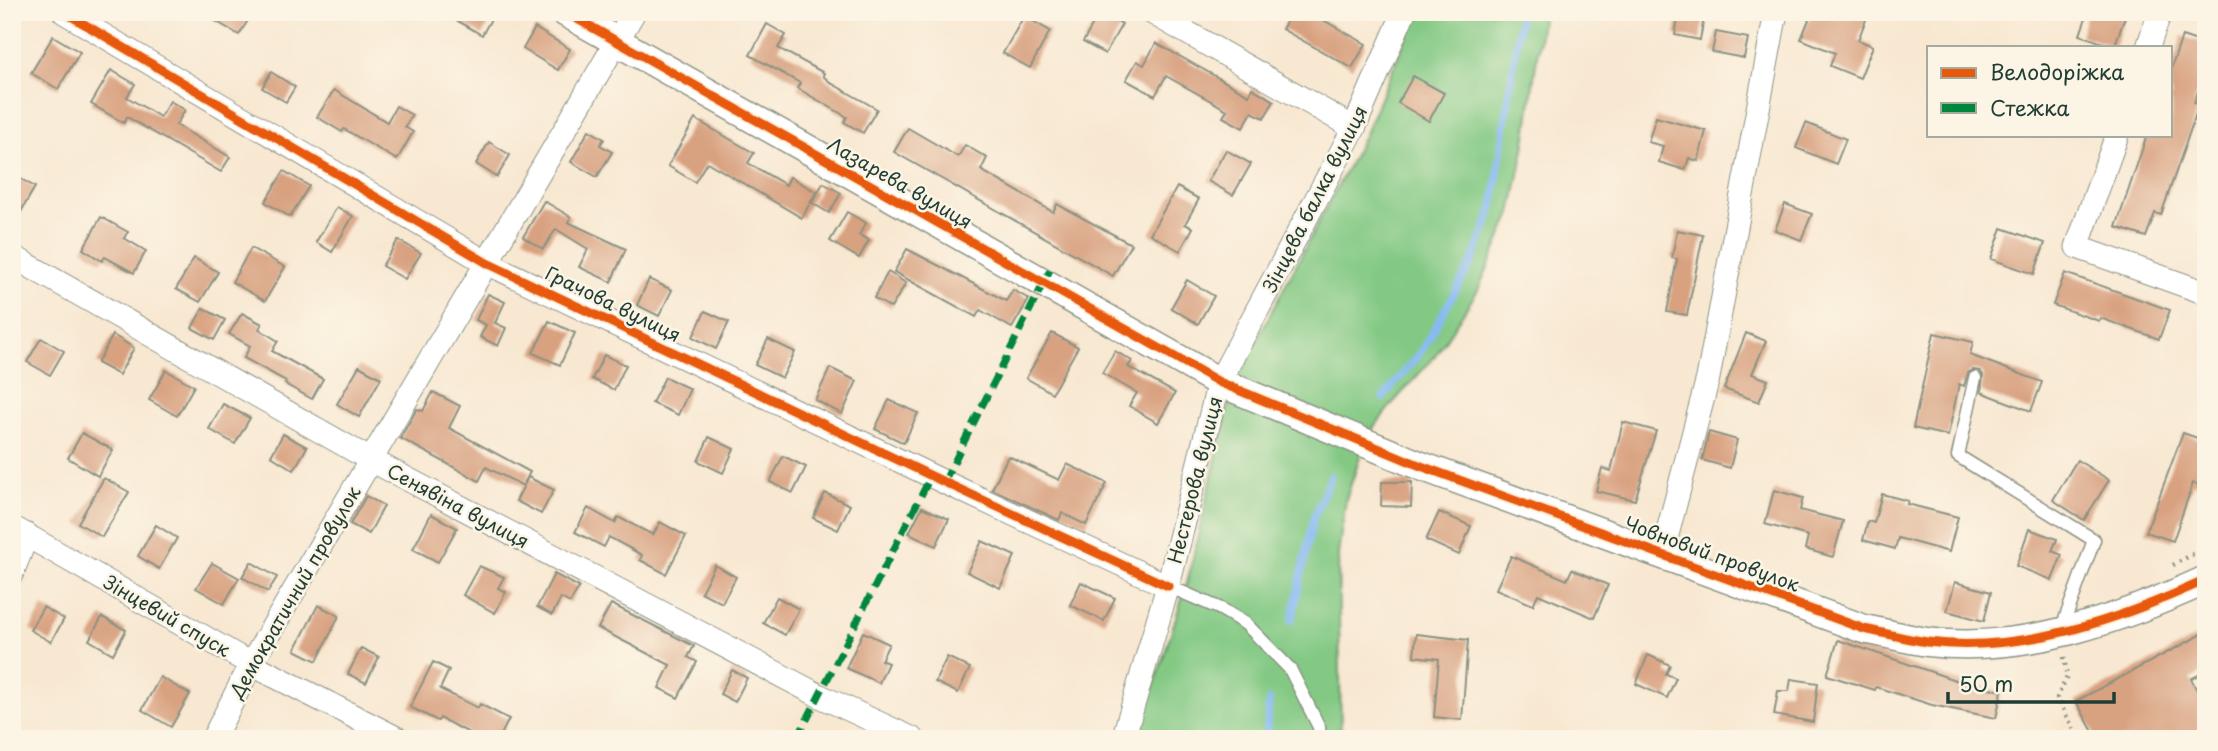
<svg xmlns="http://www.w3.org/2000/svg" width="2218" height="751" font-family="'Playpen Sans',sans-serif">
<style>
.green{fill:#83c984;stroke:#51835c;stroke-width:2}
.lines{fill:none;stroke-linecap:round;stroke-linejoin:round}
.stream{stroke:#87baf4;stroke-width:7}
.building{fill:#d8a180}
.service-casing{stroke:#8c9283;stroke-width:15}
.minor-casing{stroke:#8c9283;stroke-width:25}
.tertiary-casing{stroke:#8c9283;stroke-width:31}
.path{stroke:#8c9283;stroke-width:4.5;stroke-dasharray:2 5;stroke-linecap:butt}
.service{stroke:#fff;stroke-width:12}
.minor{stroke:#fff;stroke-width:23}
.tertiary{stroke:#fff;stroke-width:28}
.quiet{stroke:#00873e;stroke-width:7;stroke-dasharray:14 7;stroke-linecap:butt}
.cycleway-casing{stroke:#fcf5e5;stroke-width:13}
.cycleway{stroke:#e8590c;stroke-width:9}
.labels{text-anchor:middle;stroke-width:5;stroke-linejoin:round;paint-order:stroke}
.street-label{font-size:19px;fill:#1f3d34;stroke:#fcf5e5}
</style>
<rect width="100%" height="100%" fill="#fcf5e5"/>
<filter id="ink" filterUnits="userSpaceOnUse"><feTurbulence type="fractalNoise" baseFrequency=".0143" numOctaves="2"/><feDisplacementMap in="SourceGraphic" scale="14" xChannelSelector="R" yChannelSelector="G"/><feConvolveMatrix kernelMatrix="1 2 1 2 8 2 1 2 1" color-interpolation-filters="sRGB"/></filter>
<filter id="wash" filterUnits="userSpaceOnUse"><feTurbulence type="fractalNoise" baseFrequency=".00686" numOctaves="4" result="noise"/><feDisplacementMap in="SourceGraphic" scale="28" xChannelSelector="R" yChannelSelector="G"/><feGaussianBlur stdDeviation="1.57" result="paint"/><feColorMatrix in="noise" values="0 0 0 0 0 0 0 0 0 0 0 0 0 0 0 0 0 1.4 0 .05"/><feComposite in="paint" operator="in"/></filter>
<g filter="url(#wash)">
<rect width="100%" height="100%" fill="#f8e8d2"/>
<g class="green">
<polygon points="1417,12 1543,12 1525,144 1511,214 1478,290 1436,355 1392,404 1369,434 1236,379 1364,136"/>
<polygon points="1230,398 1362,451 1346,499 1338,554 1341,739 1137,739 1187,583"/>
</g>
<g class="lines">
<g class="stream">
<polyline points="1383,398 1423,349 1474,258 1493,207 1521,12"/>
<polyline points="1292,620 1313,519 1331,476"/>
<polyline points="1266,739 1269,700"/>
</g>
</g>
<g id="blocks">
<g class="building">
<polygon points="201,12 253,12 239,35"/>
<polygon points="442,12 495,12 482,35"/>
<polygon points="1100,12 1122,24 1105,54 1083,42"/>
<polygon points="1292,12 1309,12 1366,44 1352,68 1282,29"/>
<polygon points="1679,12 1705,12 1700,40 1675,35"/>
<polygon points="1812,12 1869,12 1858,40 1873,46 1860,78 1830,66 1835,53 1801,39"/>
<polygon points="2088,12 2111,12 2125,17 2114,47 2080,35"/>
<polygon points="1024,16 1050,31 1030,68 1003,53"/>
<polygon points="767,24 786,35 778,48 824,73 823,76 831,83 877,109 863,133 844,122 847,117 797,88 800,83 750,55"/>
<polygon points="535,28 570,49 558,70 523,49"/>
<polygon points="1716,32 1748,38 1744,58 1712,52"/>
<polygon points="53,36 80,52 58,89 31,73"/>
<polygon points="2182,36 2206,44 2206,69 2194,103 2199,105 2161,215 2155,213 2146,237 2116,227 2147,135 2171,135 2171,69"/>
<polygon points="1156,43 1249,95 1252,88 1274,101 1264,118 1252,112 1243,128 1223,117 1227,110 1166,76 1155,96 1126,80 1137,61 1144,65"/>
<polygon points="111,70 135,84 127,97 160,117 170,101 185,110 176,125 230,157 221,172 127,117 124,123 91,104"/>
<polygon points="271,72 295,87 286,102 262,88"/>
<polygon points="1413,76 1444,93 1429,121 1398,103"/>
<polygon points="334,90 387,122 396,106 412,115 405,127 413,132 397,160 344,129 342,132 317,117"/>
<polygon points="1656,117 1706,131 1698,161 1689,158 1685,170 1659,162 1663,146 1648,142"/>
<polygon points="695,119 754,153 748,163 786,185 790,177 816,192 802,218 707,162 695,182 668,166"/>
<polygon points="1806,123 1846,139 1836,164 1796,148"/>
<polygon points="908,128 958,157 965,145 987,158 981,170 1053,212 1057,204 1131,244 1113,276 894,152"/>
<polygon points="589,130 604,139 600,145 612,152 597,177 571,162"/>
<polygon points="489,142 510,155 497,177 476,164"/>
<polygon points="1226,150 1251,164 1233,195 1208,181"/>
<polygon points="284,171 309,186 290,217 265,202"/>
<polygon points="12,174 35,187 12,227"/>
<polygon points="823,183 841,193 829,213 812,203"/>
<polygon points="1177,187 1199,199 1185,224 1193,228 1180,251 1150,234"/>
<polygon points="544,201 571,217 568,222 626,249 611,282 579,267 588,249 556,229 543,249 523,237"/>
<polygon points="1785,204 1812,214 1801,240 1775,230"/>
<polygon points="337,207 353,216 332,252 316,242"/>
<polygon points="847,212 866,223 859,235 869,240 859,258 830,241"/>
<polygon points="101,217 128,232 124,238 146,251 134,273 105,257 102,261 83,249"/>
<polygon points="2002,228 2045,243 2034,274 1991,259"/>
<polygon points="1677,230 1703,235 1687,315 1667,312 1677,259 1672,258"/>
<polygon points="398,240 421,253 405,279 382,266"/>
<polygon points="251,248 285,267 265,301 232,282"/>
<polygon points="907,249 1006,301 1013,290 1029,299 1012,328 980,310 976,317 894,272"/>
<polygon points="194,258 218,272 200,302 176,289"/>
<polygon points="888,272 906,283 891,308 874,298"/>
<polygon points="2065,273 2170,310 2159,339 2100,318 2099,321 2053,305"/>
<polygon points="649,279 672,290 659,316 637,305"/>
<polygon points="1187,280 1214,296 1198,324 1171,308"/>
<polygon points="488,294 505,302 495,323 506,328 498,346 480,337 486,325 476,320"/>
<polygon points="203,308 225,320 214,340 192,328"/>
<polygon points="705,311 729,322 716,349 693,337"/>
<polygon points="242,313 262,324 259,329 278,341 272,351 323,379 312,399 285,384 286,381 244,358 250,346 229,334"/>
<polygon points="549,321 575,333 560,365 533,353"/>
<polygon points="1052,333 1078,347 1052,393 1026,378"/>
<polygon points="1746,333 1766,341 1752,374 1768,380 1759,402 1724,389"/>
<polygon points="1934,333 1973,342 1970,355 2042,382 2031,411 1981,392 1983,375 1980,371 1973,370 1968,373 1964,386 1959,384 1948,436 1913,428"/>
<polygon points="113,335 134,348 119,375 97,363"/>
<polygon points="41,338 64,351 50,375 27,362"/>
<polygon points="768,339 795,352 782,378 755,365"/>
<polygon points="1115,351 1132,361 1128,367 1175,393 1158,423 1129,406 1137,393 1102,373"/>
<polygon points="604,355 626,365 614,390 592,379"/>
<polygon points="359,366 381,378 359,417 337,404"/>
<polygon points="830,368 857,381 842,414 815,400"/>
<polygon points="166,370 194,386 177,416 149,400"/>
<polygon points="665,377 690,389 678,415 652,403"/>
<polygon points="433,392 460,406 449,428 530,472 523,486 486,467 479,481 400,438 417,409 423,411"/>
<polygon points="889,400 918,413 904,443 875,429"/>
<polygon points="223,404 250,418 235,444 209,429"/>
<polygon points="1623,422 1656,431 1635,500 1596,491 1602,468 1611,471"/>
<polygon points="1709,432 1737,440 1730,468 1702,460"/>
<polygon points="82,433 113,450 98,476 68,458"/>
<polygon points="2183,433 2206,441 2206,487 2193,483 2173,541 2146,532"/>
<polygon points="283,434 307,447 294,470 271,456"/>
<polygon points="709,437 734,449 723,473 698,461"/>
<polygon points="783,456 806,467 793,493 770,482"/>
<polygon points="1008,456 1059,480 1067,464 1107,483 1086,525 1062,513 1059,520 992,489"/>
<polygon points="2077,460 2109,480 2084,520 2053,500"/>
<polygon points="528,477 554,490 541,514 516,501"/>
<polygon points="104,478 129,492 102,537 78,523"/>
<polygon points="1382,482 1412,482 1411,507 1381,506"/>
<polygon points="1774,490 1803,498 1800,510 1843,521 1833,557 1805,549 1808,536 1765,524"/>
<polygon points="825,493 850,505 838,530 813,518"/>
<polygon points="1882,494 1908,501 1907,504 1958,517 1949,552 1898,538 1895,549 1863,540 1868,521 1874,523"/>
<polygon points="366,496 384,506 369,534 350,524"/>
<polygon points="922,507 949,519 936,546 909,533"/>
<polygon points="588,508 615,523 618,517 653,535 660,522 686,536 666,574 640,560 642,555 609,537 604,547 575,532"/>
<polygon points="1439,512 1471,526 1459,555 1426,540"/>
<polygon points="431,514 457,528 438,562 413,549"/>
<polygon points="156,525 177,538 159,569 138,556"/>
<polygon points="2029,529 2057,539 2052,551 2062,555 2052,580 2016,566"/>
<polygon points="982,541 1015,556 1000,588 967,572"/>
<polygon points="1511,556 1567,580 1572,569 1608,585 1594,618 1538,594 1533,605 1496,589"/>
<polygon points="251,562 277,577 268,592 242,577"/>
<polygon points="212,563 239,578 224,604 196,588"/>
<polygon points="715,565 736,577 722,603 701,592"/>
<polygon points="479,566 504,577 498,588 506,592 495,613 463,595"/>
<polygon points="554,574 579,587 570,603 561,598 552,615 537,607"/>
<polygon points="1081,582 1115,598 1104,621 1070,605"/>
<polygon points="1955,582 1991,592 1984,621 1947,611"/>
<polygon points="777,597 799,609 785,635 763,623"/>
<polygon points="611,604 694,646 688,657 697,662 678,698 659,688 670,665 598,628"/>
<polygon points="318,605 339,616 317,661 295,650"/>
<polygon points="43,607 64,619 51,642 30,630"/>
<polygon points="102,617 126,630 113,654 89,640"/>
<polygon points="863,632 889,644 881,660 888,663 879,683 846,668"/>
<polygon points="2206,632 2206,671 2191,679 2206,707 2206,739 2097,739 2076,701"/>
<polygon points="1416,634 1468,640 1462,720 1434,717 1439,659 1414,656"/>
<polygon points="1838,640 1958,681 2002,691 1996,718 1932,705 1876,687 1875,690 1827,675"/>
<polygon points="361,648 379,657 366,683 348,674"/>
<polygon points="1648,655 1670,665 1666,674 1676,678 1667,698 1636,684"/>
<polygon points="947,657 970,668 958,693 935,682"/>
<polygon points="433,662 449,670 440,689 478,708 480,704 509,719 499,739 481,739 440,718 438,721 410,707"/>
<polygon points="732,670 747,678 735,702 720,694"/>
<polygon points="160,677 190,694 171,727 142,710"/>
<polygon points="1791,679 1818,683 1813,722 1774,715 1778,691 1789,691"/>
</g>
</g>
</g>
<g filter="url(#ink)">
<use href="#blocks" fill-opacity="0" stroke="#8c9283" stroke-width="2"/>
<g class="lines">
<g class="service-casing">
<g id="service">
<polyline points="1975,378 1958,456 2094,540 2060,633"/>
<polyline points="1168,586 1221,609 1246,624 1290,669 1319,727 1320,739"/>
</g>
</g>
<g class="minor-casing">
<g id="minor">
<polyline points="64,12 487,263 944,482 1168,586"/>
<polyline points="1151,12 1354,128"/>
<polyline points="2148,47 2160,12"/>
<polyline points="2117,135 2077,247 2206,293"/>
<polyline points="12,256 371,460 820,696 913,739"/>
<polyline points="12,527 251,664 398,739"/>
<polyline points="1662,554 1708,378 1776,12"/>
<polyline points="12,573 27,535"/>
<polyline points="213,739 251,664 634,12"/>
<polyline points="1123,739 1168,586 1219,382 1354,128 1404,12"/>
</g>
</g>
<g class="tertiary-casing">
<path id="tertiary" d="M565,12L1219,382L1421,466L1864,629C1885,633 1906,639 1927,642C2022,654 2121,619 2206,580"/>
</g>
<g class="path">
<polyline points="2173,565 2206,547"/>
<polyline points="2064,657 2067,677 2057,698 2079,739"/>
</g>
<use href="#service" class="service"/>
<use href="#minor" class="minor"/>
<use href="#tertiary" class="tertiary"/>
<g class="quiet">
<polyline points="944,482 1050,270"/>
<polyline points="797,739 931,476"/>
</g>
<g class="cycleway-casing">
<g id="cycleway">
<polyline points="64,12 487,263 944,482 1168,586"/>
<path d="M565,12L1219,382L1421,466L1864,629C1885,633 1906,639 1927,642C2022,654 2121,619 2206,580"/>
</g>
</g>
<use href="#cycleway" class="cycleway"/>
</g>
</g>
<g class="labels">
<g class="street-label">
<text transform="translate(900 183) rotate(30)" y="7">Лазарева вулиця</text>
<text transform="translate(1315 199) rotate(-63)" y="7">Зінцева балка вулиця</text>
<text transform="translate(613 304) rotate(26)" y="7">Грачова вулиця</text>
<text transform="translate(1195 480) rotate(-76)" y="7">Нестерова вулиця</text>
<text transform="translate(458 506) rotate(28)" y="7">Сенявіна вулиця</text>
<text transform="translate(1712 554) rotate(20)" y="7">Човновий провулок</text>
<text transform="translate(295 592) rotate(-60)" y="7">Демократичний провулок</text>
<text transform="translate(167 616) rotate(30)" y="7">Зінцевий спуск</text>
</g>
</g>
<rect width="2218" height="751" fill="none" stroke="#fcf5e5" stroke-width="42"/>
<rect x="1927" y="46" width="245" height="91" fill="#fcf5e5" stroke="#a4ab9e" stroke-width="2"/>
<rect x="1941" y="68" width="35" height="10" fill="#e8590c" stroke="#a4ab9e" stroke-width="2"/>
<text x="1990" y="80" font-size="21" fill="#1f3d34">Велодоріжка</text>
<rect x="1941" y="103" width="35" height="10" fill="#00873e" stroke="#a4ab9e" stroke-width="2"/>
<text x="1990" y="116" font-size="21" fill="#1f3d34">Стежка</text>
<path d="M1948 692v10h166v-10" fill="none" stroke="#1f3d34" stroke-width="3.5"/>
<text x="1959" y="692" font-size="21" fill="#1f3d34" stroke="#fcf5e5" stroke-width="5" paint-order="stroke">50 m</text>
</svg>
